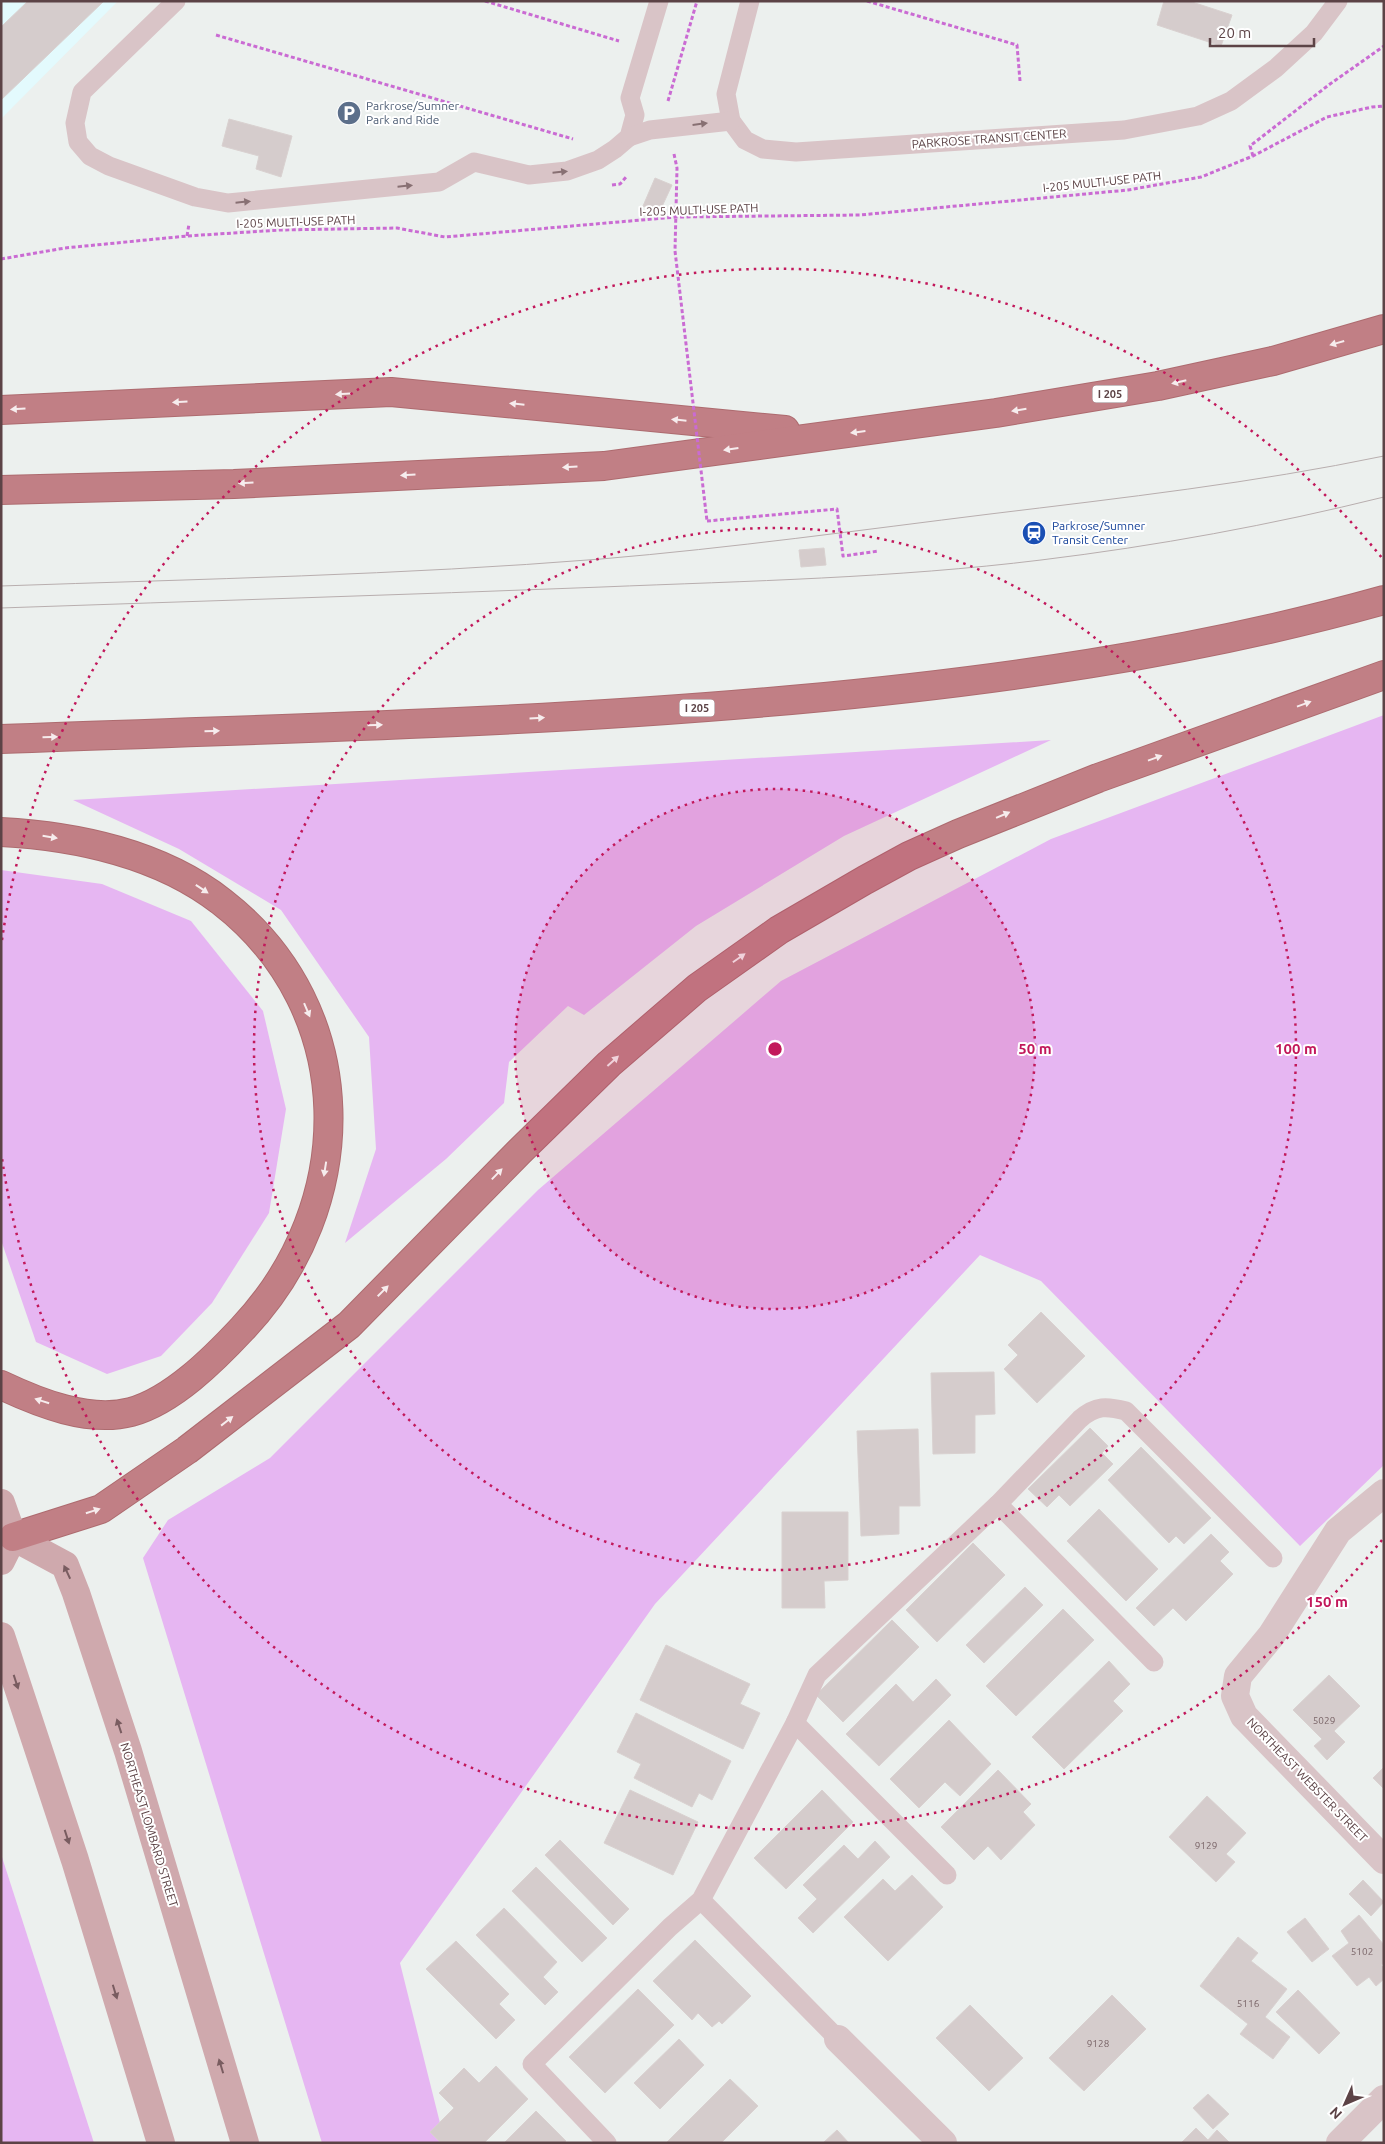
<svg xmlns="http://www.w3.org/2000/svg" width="1385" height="2144" font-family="Ubuntu,sans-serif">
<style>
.commercial{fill:#e3fafd}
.green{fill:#e6b6f2}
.building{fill:#d5cccc;stroke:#d9d1d0}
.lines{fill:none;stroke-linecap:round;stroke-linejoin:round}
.highway-casing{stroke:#ad6b6f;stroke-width:30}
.path{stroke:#ca6bd3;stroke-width:3;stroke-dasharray:4 2.5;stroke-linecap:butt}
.lane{stroke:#d9c4c7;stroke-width:19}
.street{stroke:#d9c4c7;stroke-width:28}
.primary{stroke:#cfa9ad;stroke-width:28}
.highway{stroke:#c17f85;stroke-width:28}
.tram{stroke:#b8aeae;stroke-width:1}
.path-bridge{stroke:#ca6bd3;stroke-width:3;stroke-dasharray:4 2.5;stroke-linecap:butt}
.oneway{fill:#887073}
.oneway2{fill:#f6eced}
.oneway3{fill:#795c60}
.ring{fill:none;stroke:#c2185b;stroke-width:2.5;stroke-dasharray:2.5 5}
.labels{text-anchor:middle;stroke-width:4;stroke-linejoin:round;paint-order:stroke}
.number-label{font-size:10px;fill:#7a6568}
.shield{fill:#fff;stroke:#8d7b7e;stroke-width:1}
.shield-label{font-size:11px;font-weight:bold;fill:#5c4346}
.service-label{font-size:12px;fill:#4e5e75;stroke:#fff;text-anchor:start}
.street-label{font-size:12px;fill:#5c4346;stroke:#fff}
.transit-label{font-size:12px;fill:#164399;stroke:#fff;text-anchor:start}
.centre{fill:#c2185b;stroke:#fff;stroke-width:2.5}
.ring-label{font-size:15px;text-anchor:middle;font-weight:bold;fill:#c2185b;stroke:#fff;stroke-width:4;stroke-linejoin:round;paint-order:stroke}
</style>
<rect width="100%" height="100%" fill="#ecf0ee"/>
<polygon class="commercial" points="1,1 118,1 1,119"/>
<g class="green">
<polygon points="1384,715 1384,1465 1300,1546 1041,1281 980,1255 655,1604 400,1963 445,2143 322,2143 143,1558 168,1520 270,1458 538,1190 781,981 1051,839"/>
<polygon points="1051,740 844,836 696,926 584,1015 568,1006 509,1062 504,1103 446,1159 345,1243 376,1149 369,1037 281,910 179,849 73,800"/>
<polygon points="1,870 102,884 191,921 263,1011 286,1109 269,1213 212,1303 161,1356 107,1374 36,1342 1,1240"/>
<polygon points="1,1854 94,2143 1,2143"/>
</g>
<g class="building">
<polygon points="28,1 104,1 1,100 1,27"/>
<polygon points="1164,1 1189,1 1232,15 1221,46 1157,25"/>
<polygon points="229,119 292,136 281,177 256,169 259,156 222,146"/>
<polygon points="655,178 672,185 659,213 643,206"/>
<polygon points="824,548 826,565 801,567 799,550"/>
<polygon points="1041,1312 1085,1356 1037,1403 1004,1369 1018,1355 1008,1345"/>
<polygon points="994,1372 995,1414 975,1415 975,1453 933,1454 931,1373"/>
<polygon points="1090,1428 1108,1446 1102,1453 1113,1464 1070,1506 1059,1495 1047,1507 1028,1489"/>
<polygon points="918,1429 920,1506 899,1506 899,1534 861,1536 857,1431"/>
<polygon points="1141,1447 1211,1518 1184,1544 1176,1536 1169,1543 1108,1480"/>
<polygon points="1099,1509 1158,1569 1126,1601 1067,1541"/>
<polygon points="782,1512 848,1512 848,1580 824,1581 825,1608 782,1608"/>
<polygon points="1211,1534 1229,1552 1220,1561 1233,1574 1186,1621 1173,1608 1154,1626 1136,1608"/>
<polygon points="973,1543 1005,1575 937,1642 906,1610"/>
<polygon points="1025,1587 1043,1605 984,1663 966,1645"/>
<polygon points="1063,1609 1094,1640 1016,1716 986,1686"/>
<polygon points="892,1620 919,1647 843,1722 816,1695"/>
<polygon points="666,1645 750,1684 740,1704 760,1713 743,1749 640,1700"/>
<polygon points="1109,1661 1130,1684 1113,1701 1123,1711 1064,1769 1032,1737"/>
<polygon points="1329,1675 1360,1706 1334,1731 1345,1742 1327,1760 1314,1746 1322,1739 1293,1710"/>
<polygon points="936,1679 951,1695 879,1766 846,1734 896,1684 913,1702"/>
<polygon points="636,1713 731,1761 712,1800 699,1793 692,1807 634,1778 641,1764 617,1752"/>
<polygon points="949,1720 991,1764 960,1796 945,1782 919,1808 890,1779"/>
<polygon points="1384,1767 1384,1789 1373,1778"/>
<polygon points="998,1770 1031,1804 1023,1812 1035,1825 1001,1860 988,1846 974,1860 941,1827"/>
<polygon points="630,1790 698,1822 673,1875 604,1843"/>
<polygon points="822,1790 853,1822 786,1889 754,1858"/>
<polygon points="1207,1796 1246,1833 1226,1854 1235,1862 1216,1882 1169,1837"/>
<polygon points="560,1840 629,1909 613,1925 545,1855"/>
<polygon points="875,1841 890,1857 813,1933 798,1918 817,1899 803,1885 844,1845 858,1859"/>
<polygon points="536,1867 607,1938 582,1962 512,1891"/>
<polygon points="912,1875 943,1907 888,1961 844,1917 883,1879 895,1891"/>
<polygon points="1363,1880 1384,1902 1371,1916 1349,1894"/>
<polygon points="504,1908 557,1962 543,1977 558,1992 545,2005 476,1935"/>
<polygon points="1359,1915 1384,1945 1384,1963 1381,1965 1384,1968 1384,1979 1376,1986 1369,1977 1357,1986 1332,1956 1349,1943 1341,1931"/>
<polygon points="1305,1918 1329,1949 1312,1962 1287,1932"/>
<polygon points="1238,1937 1258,1953 1251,1961 1287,1989 1265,2017 1290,2037 1273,2059 1240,2034 1248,2024 1200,1986"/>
<polygon points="695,1940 751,1996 722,2024 719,2021 712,2027 698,2013 692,2020 653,1981"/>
<polygon points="456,1941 509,1994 499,2004 515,2020 496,2039 426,1969"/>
<polygon points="638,1989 674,2025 605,2093 569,2057"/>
<polygon points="1298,1990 1340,2033 1319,2054 1276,2012"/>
<polygon points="1112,1995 1146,2029 1084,2091 1049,2058"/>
<polygon points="970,2005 1023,2058 989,2091 936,2038"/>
<polygon points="679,2039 704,2065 660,2109 634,2083"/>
<polygon points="496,2066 528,2099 484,2143 441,2143 430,2132 454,2108 439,2093 464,2068 479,2083"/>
<polygon points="730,2079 758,2106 721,2143 666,2143"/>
<polygon points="1208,2094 1229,2114 1213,2129 1193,2108"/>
<polygon points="536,2111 566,2141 564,2143 504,2143"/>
<polygon points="1196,2128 1208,2140 1217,2130 1230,2143 1181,2143"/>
<polygon points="837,2130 849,2143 823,2143"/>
</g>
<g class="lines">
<g class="highway-casing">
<g id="highway">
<polyline points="1,410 391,392 785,430"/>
<polyline points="1,490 234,484 604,466 996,413 1158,386 1273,361 1384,329"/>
<path d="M1,739C265,729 528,724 791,700C990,682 1191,654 1384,600"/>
<path d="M1,832C77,836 161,854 222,902C361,1010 360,1205 242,1329C214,1359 172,1401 131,1412C89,1423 39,1403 1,1385"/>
<polyline points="13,1537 101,1509 187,1450 349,1325 519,1152 609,1064 697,988 779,930 865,880 909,856 958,834 1098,778 1384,675"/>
</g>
</g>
<g class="path">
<polyline points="485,1 619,41"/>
<polyline points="867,1 1017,45 1020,81"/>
<polyline points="216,35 573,139"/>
<polyline points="668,101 697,1"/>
<polyline points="674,154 677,168 675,251"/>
<polyline points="1253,156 1250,146 1330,84 1384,46"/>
<polyline points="612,185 620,184 627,176"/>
<polyline points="187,236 189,224"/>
<polyline points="1,259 65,248 187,236 280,230 397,228 445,237 676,217 860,215 1128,190 1201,177 1253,156 1327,117 1372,107 1384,106"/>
<polyline points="707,521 837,509 843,556 879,551"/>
</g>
<g class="lane">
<polyline points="176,1 82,92 75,123 78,142 90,156 109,166 195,197 228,203 439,182 474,162 529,175 567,171 598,160 615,149 629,137 635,115 630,98 659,1"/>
<polyline points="750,1 726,94 731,121 745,140 763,149 796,152 1124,130 1198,116 1231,101 1276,68 1314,33 1338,1"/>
<polyline points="629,137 650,130 731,121"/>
<polyline points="998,1504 1154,1662"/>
<polyline points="795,1723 947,1875"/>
<polyline points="701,1900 838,2039"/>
<path d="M607,2143L532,2064L670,1927L701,1900L795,1723L817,1675L998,1504L1080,1419C1096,1405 1107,1406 1126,1411L1273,1558"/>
</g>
<g class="street">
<polyline points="1384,1493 1338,1531 1271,1636 1238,1676 1235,1696 1244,1716 1384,1860"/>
<polyline points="838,2039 943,2143"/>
<polyline points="1340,2143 1384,2099"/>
</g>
<g class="primary">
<polyline points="1,1503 13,1537 65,1565 76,1593 128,1751 245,2143"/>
<polyline points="1,1561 13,1537"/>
<polyline points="1,1636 75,1860 161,2143"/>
</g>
<use href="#highway" class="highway"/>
<g class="tram">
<path d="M1,586C201,579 402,575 601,559C731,548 861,530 990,514C1122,498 1254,483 1384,456"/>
<path d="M1,608C201,601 401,595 602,587C748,581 895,578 1041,560C1156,546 1271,525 1384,497"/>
</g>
<polyline class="path-bridge" points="675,251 707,521"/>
</g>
<defs><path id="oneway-solid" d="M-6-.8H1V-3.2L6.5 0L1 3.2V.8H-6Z" transform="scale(1.25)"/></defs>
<g class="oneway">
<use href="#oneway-solid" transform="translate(700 124) rotate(-7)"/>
<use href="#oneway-solid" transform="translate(560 172) rotate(-6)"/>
<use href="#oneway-solid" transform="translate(405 186) rotate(-6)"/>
<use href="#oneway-solid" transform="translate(243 202) rotate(-6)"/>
</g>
<g class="oneway2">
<use href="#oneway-solid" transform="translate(1337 343) rotate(164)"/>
<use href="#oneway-solid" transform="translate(1179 382) rotate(167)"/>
<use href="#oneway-solid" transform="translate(343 394) rotate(177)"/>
<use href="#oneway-solid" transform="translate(180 402) rotate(177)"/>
<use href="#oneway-solid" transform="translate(517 404) rotate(-174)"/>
<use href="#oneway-solid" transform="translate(18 409) rotate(177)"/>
<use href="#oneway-solid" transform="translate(1019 410) rotate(171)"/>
<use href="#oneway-solid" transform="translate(679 420) rotate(-174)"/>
<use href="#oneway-solid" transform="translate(858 432) rotate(173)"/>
<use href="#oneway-solid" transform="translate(731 449) rotate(172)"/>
<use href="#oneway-solid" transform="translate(570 467) rotate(177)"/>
<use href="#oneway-solid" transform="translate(408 475) rotate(177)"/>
<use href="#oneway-solid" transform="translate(246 483) rotate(177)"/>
<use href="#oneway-solid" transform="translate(1304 704) rotate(-20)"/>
<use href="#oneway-solid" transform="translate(537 718) rotate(-3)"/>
<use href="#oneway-solid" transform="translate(375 725) rotate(-2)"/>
<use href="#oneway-solid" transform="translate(212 731) rotate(-2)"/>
<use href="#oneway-solid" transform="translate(50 737) rotate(-2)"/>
<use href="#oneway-solid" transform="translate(1155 758) rotate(-20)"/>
<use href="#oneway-solid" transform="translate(1003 815) rotate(-23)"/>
<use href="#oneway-solid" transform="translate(50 837) rotate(9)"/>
<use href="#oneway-solid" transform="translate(202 889) rotate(34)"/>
<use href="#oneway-solid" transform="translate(739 958) rotate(-35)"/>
<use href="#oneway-solid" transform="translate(307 1010) rotate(67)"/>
<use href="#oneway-solid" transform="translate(613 1061) rotate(-42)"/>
<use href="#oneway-solid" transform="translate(325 1169) rotate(99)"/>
<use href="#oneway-solid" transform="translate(497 1174) rotate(-46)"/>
<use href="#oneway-solid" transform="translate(383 1291) rotate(-45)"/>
<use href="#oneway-solid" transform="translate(42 1401) rotate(-162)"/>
<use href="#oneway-solid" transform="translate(227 1421) rotate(-38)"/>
<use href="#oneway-solid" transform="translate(93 1511) rotate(-18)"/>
</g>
<g class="oneway3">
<use href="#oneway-solid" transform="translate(67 1572) rotate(-115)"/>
<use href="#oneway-solid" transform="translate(16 1682) rotate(72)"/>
<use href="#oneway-solid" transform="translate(119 1726) rotate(-108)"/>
<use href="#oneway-solid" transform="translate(67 1837) rotate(72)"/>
<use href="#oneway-solid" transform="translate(115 1992) rotate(73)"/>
<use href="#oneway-solid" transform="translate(221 2066) rotate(-107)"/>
</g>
<circle cx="775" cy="1049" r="260" fill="#c2185b" fill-opacity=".12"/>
<g class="ring">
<circle cx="775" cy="1049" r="260"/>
<circle cx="775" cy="1049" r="521"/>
<path d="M1382 1540A781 781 0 0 1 2 1158M2 940A781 781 0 0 1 1382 558"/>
</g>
<defs>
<g id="parking-disc" transform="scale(1.25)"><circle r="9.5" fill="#5c6f8a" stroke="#fff"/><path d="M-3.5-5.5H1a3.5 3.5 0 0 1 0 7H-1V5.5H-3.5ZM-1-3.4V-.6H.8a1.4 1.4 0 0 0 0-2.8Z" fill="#fff"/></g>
<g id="station-disc" transform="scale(1.25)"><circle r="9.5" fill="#1a4fb4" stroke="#fff"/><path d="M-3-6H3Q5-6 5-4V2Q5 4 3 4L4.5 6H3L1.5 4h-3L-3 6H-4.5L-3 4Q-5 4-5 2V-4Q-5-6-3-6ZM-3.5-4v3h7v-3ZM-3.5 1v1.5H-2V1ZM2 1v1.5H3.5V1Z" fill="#fff"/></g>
</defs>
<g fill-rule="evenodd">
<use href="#parking-disc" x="349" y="113"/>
<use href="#station-disc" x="1034" y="533"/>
</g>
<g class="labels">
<g class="number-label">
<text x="1324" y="1724">5029</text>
<text x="1206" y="1849">9129</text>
<text x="1362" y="1955">5102</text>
<text x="1248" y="2007">5116</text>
<text x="1098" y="2047">9128</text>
</g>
<g class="shield">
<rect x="1092.5" y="385.5" width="35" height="17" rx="4"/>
<rect x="679.5" y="699.5" width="35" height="17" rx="4"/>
</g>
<g class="shield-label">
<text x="1110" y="398">I 205</text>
<text x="697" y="712">I 205</text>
</g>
<g class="service-label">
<text x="366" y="110">Parkrose/Sumner<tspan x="366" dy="14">Park and Ride</tspan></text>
</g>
<g class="street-label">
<text transform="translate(989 139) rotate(-4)" y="4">PARKROSE TRANSIT CENTER</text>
<text transform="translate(1102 182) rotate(-6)" y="4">I-205 MULTI-USE PATH</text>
<text transform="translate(699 210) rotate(-2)" y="4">I-205 MULTI-USE PATH</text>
<text transform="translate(296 222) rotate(-2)" y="4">I-205 MULTI-USE PATH</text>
<text transform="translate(1307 1780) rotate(46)" y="4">NORTHEAST WEBSTER STREET</text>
<text transform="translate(149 1825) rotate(73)" y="4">NORTHEAST LOMBARD STREET</text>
</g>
<g class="transit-label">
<text x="1052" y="530">Parkrose/Sumner<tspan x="1052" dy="14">Transit Center</tspan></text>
</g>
</g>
<circle cx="775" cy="1049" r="8" class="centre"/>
<g class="ring-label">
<text x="1035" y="1054">50 m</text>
<text x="1296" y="1054">100 m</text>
<text x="1327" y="1607">150 m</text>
</g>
<rect width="1385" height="2144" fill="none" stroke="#5c4346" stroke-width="5"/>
<g transform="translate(1345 2104) rotate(225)" stroke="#ffffff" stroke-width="4" paint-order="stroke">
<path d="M0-4L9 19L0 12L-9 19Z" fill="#5c4346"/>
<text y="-8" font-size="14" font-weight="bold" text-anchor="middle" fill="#5c4346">N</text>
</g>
<path d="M1210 38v8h104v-8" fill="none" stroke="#5c4346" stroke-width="2.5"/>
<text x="1218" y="38" font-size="15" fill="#5c4346" stroke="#ffffff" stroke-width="4" paint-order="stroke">20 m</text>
</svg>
